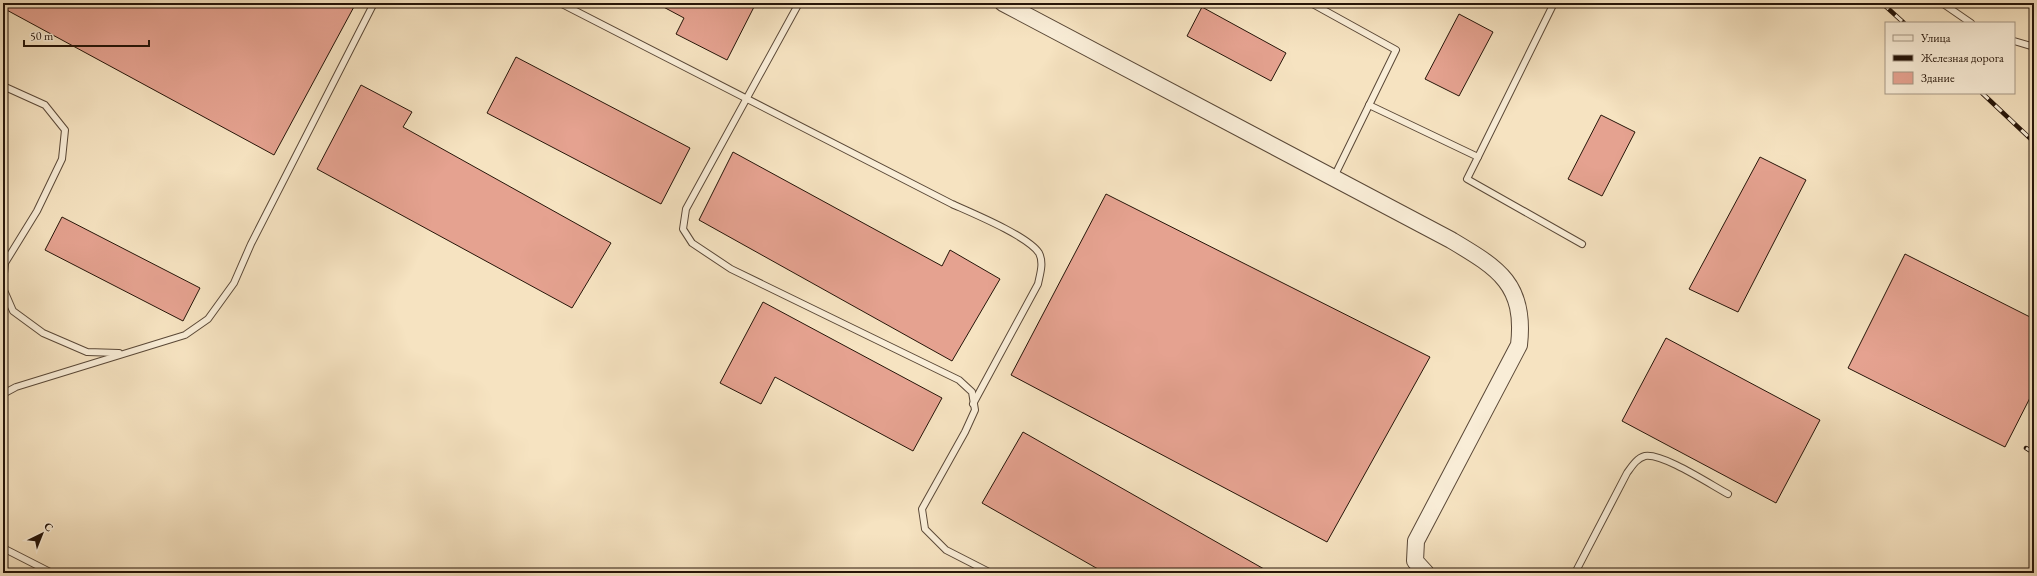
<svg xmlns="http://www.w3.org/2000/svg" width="2037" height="576" font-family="'EB Garamond',serif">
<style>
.building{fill:#e5a290;stroke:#261509}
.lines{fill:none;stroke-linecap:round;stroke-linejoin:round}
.service-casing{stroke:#5a4837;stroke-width:8}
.tertiary-casing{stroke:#5a4837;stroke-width:18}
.service{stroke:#f9edd7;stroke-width:6}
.tertiary{stroke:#f9edd7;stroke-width:16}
.rail-casing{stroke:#261509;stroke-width:4.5}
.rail{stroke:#f9edd7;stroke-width:3;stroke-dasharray:9;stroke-linecap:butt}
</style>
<rect width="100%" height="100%" fill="#f6e3c1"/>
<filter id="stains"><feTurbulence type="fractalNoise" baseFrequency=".005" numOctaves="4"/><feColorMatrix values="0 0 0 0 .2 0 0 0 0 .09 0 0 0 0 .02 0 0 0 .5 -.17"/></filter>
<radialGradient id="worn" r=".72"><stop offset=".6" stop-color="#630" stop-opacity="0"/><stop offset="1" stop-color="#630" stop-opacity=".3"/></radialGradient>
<g class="building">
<polygon points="3,3 356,3 274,155 3,8"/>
<polygon points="656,3 756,3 727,60 676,34 684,18"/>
<polygon points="1202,7 1286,53 1271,81 1187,36"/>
<polygon points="1459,14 1493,32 1459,96 1425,79"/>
<polygon points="516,57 690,148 661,204 487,113"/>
<polygon points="361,85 412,112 403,127 611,243 572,308 317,169"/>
<polygon points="1601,115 1635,132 1602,196 1568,179"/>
<polygon points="733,152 942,266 950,250 1000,279 952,361 699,220"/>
<polygon points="1760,157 1806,180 1738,312 1689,289"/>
<polygon points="1106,194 1430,357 1327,542 1011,375"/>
<polygon points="62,217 200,288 183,321 45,250"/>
<polygon points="1905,254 2034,319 2034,390 2005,447 1848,368"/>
<polygon points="763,302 942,398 913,451 775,377 761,404 720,383"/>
<polygon points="1666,338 1820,420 1776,503 1622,421"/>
<polygon points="1023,432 1271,573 1105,573 982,503"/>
</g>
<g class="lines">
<g class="service-casing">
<g id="service">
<path d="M560,3L952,204C972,213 1028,236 1039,253C1044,263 1040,274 1038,284L973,404"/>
<polyline points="799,3 686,209 683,229 692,243 731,269 959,380 972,392 975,410 965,432 922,509 925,529 946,550 991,573"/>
<polyline points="1311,3 1396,50 1334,177"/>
<polyline points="1942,3 1971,23"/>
<polyline points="2014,41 2034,47"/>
<polyline points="3,86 45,105 65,130 62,159 37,211 5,263 3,284"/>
<polyline points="1369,105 1478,157 1467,179 1582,244"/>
<polyline points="1478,157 1554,3"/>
<polyline points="3,288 13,311 43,333 87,352 119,353"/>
<polyline points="3,394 16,387 185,335 208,319 234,283 251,244 374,3"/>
<polyline points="3,548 52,573"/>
<path d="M1575,573L1627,473C1632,466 1637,458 1645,456C1663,453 1711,485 1728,494"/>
</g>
</g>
<g class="tertiary-casing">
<path id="tertiary" d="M1003,3L1451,240C1498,268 1526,284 1519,345L1416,541L1415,561L1426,573"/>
</g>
<use href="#service" class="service"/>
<use href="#tertiary" class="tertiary"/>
<g class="rail-casing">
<g id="rail">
<polyline points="1882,3 1904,23"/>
<polyline points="1982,93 2034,142"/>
<polyline points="2026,448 2034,453"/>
</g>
</g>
<use href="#rail" class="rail"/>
</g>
<rect width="2037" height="576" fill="none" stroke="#f6e3c1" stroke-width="16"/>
<rect x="4" y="4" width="2029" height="568" fill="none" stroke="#261509" stroke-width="2"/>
<rect x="8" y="8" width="2021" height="560" fill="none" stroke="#261509"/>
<rect x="1885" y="22" width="130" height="72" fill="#f9edd7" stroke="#a59785"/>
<rect x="1893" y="35" width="20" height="6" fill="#f9edd7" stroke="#a59785"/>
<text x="1921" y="42" font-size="12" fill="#261509">Улица</text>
<rect x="1893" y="55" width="20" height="6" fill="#261509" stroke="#a59785"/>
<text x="1921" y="62" font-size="12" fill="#261509">Железная дорога</text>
<rect x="1893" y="72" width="20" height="12" fill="#e5a290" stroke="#a59785"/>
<text x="1921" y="82" font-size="12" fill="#261509">Здание</text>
<g transform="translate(42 534) rotate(43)" stroke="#f9edd7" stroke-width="3" paint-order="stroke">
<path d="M0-3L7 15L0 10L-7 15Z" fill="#261509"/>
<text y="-6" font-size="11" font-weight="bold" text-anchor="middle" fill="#261509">С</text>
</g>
<path d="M24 40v6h125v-6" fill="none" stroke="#261509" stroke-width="2"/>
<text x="30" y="40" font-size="12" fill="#261509" stroke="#f9edd7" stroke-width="3" paint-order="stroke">50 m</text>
<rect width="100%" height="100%" filter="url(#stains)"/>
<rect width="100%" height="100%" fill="url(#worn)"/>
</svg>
